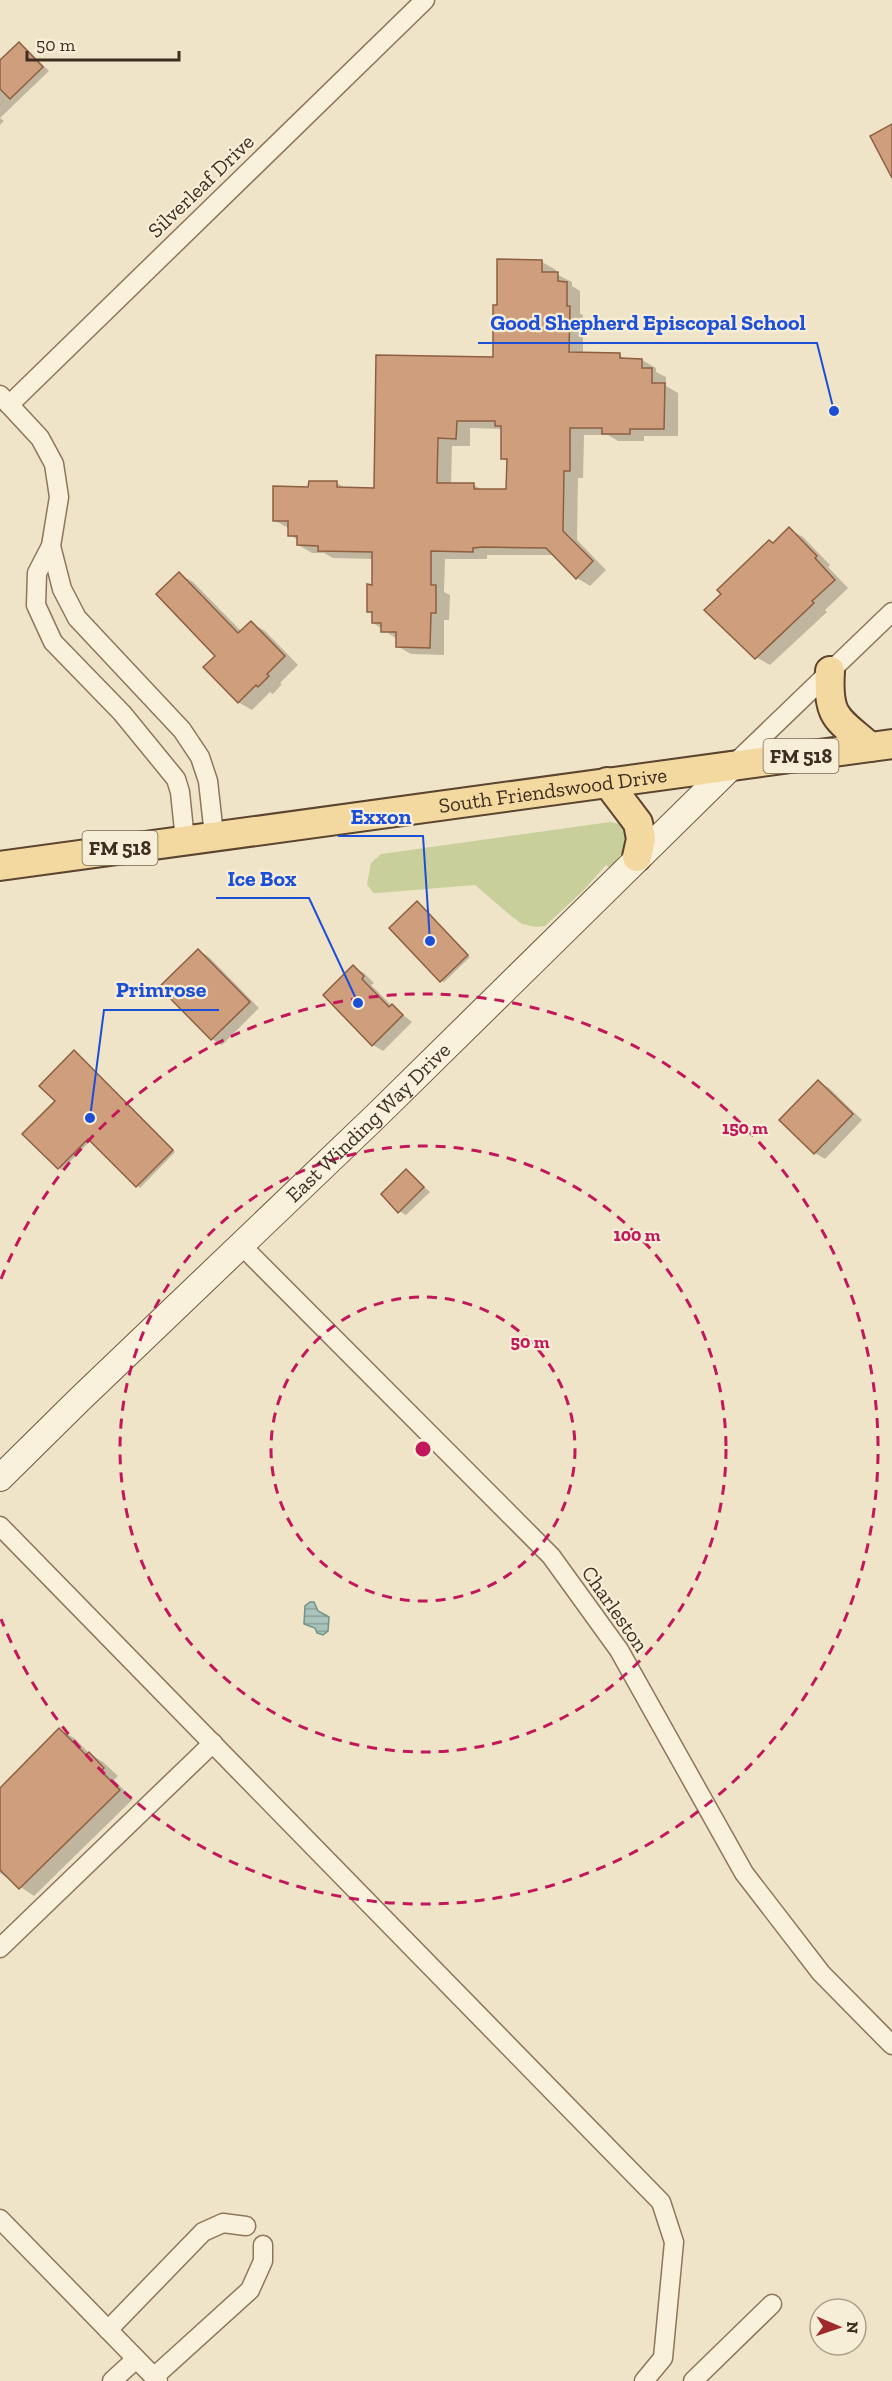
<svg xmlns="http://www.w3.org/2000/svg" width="892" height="2381" font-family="'Zilla Slab',serif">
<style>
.green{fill:#c9cf9b}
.water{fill:url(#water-rules);stroke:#6f938a;stroke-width:1.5}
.shadow{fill:#0003;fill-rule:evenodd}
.building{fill:#cf9f7d;stroke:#8d5f41;stroke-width:1.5;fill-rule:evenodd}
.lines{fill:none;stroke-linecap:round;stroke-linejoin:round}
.street-casing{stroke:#8d765c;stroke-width:21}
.secondary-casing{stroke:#6f573f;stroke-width:28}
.primary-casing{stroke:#5b4430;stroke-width:32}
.street{stroke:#faf1dc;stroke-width:18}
.secondary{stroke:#faf1dc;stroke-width:26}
.primary{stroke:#f3d9a0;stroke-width:28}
.ring{fill:none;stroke:#c2185b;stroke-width:3;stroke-dasharray:10 8}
.labels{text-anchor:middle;stroke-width:4.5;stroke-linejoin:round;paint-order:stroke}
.shield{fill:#f7eed8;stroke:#756857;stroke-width:1.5}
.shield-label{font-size:20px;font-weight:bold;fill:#3d2e20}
.street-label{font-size:21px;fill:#3d2e20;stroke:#f7eed8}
.centre{fill:#c2185b;stroke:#f7eed8;stroke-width:3}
.ring-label{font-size:18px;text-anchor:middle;font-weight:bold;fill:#c2185b;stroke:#f7eed8;stroke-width:4.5;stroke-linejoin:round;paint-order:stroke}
.leader{fill:none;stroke:#1d4ed8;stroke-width:2}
.callout-dot{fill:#1d4ed8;stroke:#f7eed8;stroke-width:2}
.callout-label{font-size:22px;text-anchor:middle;font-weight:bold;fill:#1d4ed8;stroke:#f7eed8;stroke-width:4.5;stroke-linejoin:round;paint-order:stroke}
</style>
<defs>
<pattern id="water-rules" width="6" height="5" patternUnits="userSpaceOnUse" patternTransform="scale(1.5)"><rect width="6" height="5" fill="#a9c4bc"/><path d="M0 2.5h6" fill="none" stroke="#8ba098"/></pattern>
</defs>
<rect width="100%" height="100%" fill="#f0e4c8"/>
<polygon class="green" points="610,822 620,824 628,832 625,849 610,868 606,865 584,890 545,926 536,927 522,924 510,915 475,885 378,893 373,893 367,884 371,863 381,854"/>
<polygon class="water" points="310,1602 314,1602 318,1611 329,1617 328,1631 323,1635 317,1633 315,1628 304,1624 305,1606"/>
<g class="shadow">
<polygon points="19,44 26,48 49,71 0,118 4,121 0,125 0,63"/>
<path d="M542,262L556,270V274L572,282V286L580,291V314L583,315V354L619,355L628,360H642L656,368V372L666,377V386L678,393V436H644V441H618L608,435H584L583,478H578L577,540L606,570L590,586L577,578L555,555H487V559H445L444,592L450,595L449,620H444V655L411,654L397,646V639L373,623V614L368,611L374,586V559L333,558L324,553H312L298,545V540L290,535L288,528L274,520L310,488L337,483L347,489H375L494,358L498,306ZM470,428L502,429V458L508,462V491H484L474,485H451L452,446H470Z"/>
<polygon points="789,529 803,537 830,565 828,567 848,588 825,610 827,612 770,665 756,657"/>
<polygon points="179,574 193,582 242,632 251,623 265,631 298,665 280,683 282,684 273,694 270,692 252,710 238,702"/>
<polygon points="420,905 470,957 444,982 441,981"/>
<polygon points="199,951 209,957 259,1008 222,1045 212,1039"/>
<polygon points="353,967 364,973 374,983 371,985 392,1006 412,1022 383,1051 373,1045"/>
<polygon points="75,1052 175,1152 140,1188 91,1140 62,1170 59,1168 57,1101"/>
<polygon points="818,1082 829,1088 862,1120 825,1159 815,1153"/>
<polygon points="406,1171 430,1192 406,1215 399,1211"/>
<polygon points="60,1730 74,1738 90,1754 103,1762 118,1776 114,1780 133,1799 34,1896 0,1873 0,1790"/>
</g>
<g class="building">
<polygon points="19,42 43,67 10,99 0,89 0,60"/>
<polygon points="892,124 892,178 870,136"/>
<path d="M497,259L542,260V272H558V281L567,282V306H570L569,352L620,353V358L642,359V368H652V383H665L664,429H630V434H602V428H570V471H564L563,531L593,561L576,579L546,548L483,547L473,548V552L431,551V585H436V613H431L430,648L396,647V632H381V623H372V612H367V584L372,585V552L318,551V546L297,545V536H288V521H273V486L308,487L309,481H337V487L374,488L376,355L493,357V305H497ZM457,421H495V426H501V459H507L506,489H474V483H437L438,438L456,439Z"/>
<polygon points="789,527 817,556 815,558 835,580 812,601 814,603 755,659 704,610 721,594 717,590 769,540 773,543"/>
<polygon points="179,572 238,633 251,621 285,656 267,674 269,676 258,687 256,685 238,703 203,667 215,656 156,594"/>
<polygon points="417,901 468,955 440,982 389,928"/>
<polygon points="198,949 250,1002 211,1040 159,987"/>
<polygon points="353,965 364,976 362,979 389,1007 392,1004 403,1015 372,1046 323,995"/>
<polygon points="74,1050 173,1150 136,1187 88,1139 58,1169 22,1134 55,1101 39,1086"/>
<polygon points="818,1080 853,1114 814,1154 779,1120"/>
<polygon points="406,1169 424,1187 398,1213 381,1194"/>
<polygon points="59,1728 86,1755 89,1752 104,1768 101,1771 120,1790 19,1889 0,1870 0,1788"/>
</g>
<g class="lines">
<g class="street-casing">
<g id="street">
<polyline points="0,395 40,438 54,464 59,497 51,546 37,573 36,605 53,642 122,713 176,779 180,792 185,840"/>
<polyline points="9,405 425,0"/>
<polyline points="51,546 62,589 77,618 182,730 200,757 208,781 214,835"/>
<polyline points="733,765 892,612"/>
<polyline points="241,1245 551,1556 619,1650 744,1873 821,1973 892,2045"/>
<polyline points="0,1526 661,2202 674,2242 663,2358 644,2381"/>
<polyline points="0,1948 213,1743"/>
<polyline points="0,2219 158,2381"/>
<polyline points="108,2330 203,2232 223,2223 246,2226"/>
<polyline points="154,2377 250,2290 263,2261 263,2245"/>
<polyline points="112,2381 136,2359"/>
<polyline points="693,2381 772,2304"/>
</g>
</g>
<g class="secondary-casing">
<g id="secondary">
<path id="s1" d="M0,1478L79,1400L376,1116L733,765"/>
</g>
</g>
<g class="primary-casing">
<g id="primary">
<path d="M830,671C827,718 837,718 870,747"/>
<polyline points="607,782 638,823 641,839 637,857"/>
<path id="s2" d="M0,866L892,744"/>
</g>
</g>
<use href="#street" class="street"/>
<use href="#secondary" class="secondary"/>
<use href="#primary" class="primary"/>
</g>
<g class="ring">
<circle cx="423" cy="1449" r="152"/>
<circle cx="423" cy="1449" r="303"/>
<path d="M1 1279A455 455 0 1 1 1 1619"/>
</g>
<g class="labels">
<g class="shield">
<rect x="763.5" y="739" width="75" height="34" rx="4.5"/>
<rect x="82.5" y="831" width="75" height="34" rx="4.5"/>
</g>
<g class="shield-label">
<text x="801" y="763">FM 518</text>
<text x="120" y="855">FM 518</text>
</g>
<g class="street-label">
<text transform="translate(201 186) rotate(-44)" y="7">Silverleaf Drive</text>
<text dy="7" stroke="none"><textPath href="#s2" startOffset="558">South Friendswood Drive</textPath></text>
<text dy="7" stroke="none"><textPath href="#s1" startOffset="512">East Winding Way Drive</textPath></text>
<text transform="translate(615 1609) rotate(55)" y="7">Charleston</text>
</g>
</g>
<circle cx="423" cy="1449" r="9" class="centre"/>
<g class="ring-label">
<text x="745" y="1134">150 m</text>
<text x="637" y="1241">100 m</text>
<text x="530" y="1348">50 m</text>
</g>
<path class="leader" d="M834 411L817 343H478M430 941L423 836H338M358 1003L309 898H216M90 1118L104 1010H219"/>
<g class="callout-dot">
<circle cx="834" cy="411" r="6"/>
<circle cx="430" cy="941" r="6"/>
<circle cx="358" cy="1003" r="6"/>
<circle cx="90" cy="1118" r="6"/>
</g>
<g class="callout-label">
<text x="648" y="330">Good Shepherd Episcopal School</text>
<text x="381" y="824">Exxon</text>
<text x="262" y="886">Ice Box</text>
<text x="161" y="997">Primrose</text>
</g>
<g transform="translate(838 2327) rotate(92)"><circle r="28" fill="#f7eed8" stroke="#ada18e" stroke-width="1.5"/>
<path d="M0-4.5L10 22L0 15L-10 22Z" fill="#9e2a2b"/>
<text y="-9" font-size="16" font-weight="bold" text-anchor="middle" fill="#3d2e20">N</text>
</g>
<path d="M27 51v9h152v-9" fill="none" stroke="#3d2e20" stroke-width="3"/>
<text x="36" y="51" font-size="18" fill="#3d2e20" stroke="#f7eed8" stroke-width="4.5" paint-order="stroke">50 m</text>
</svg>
